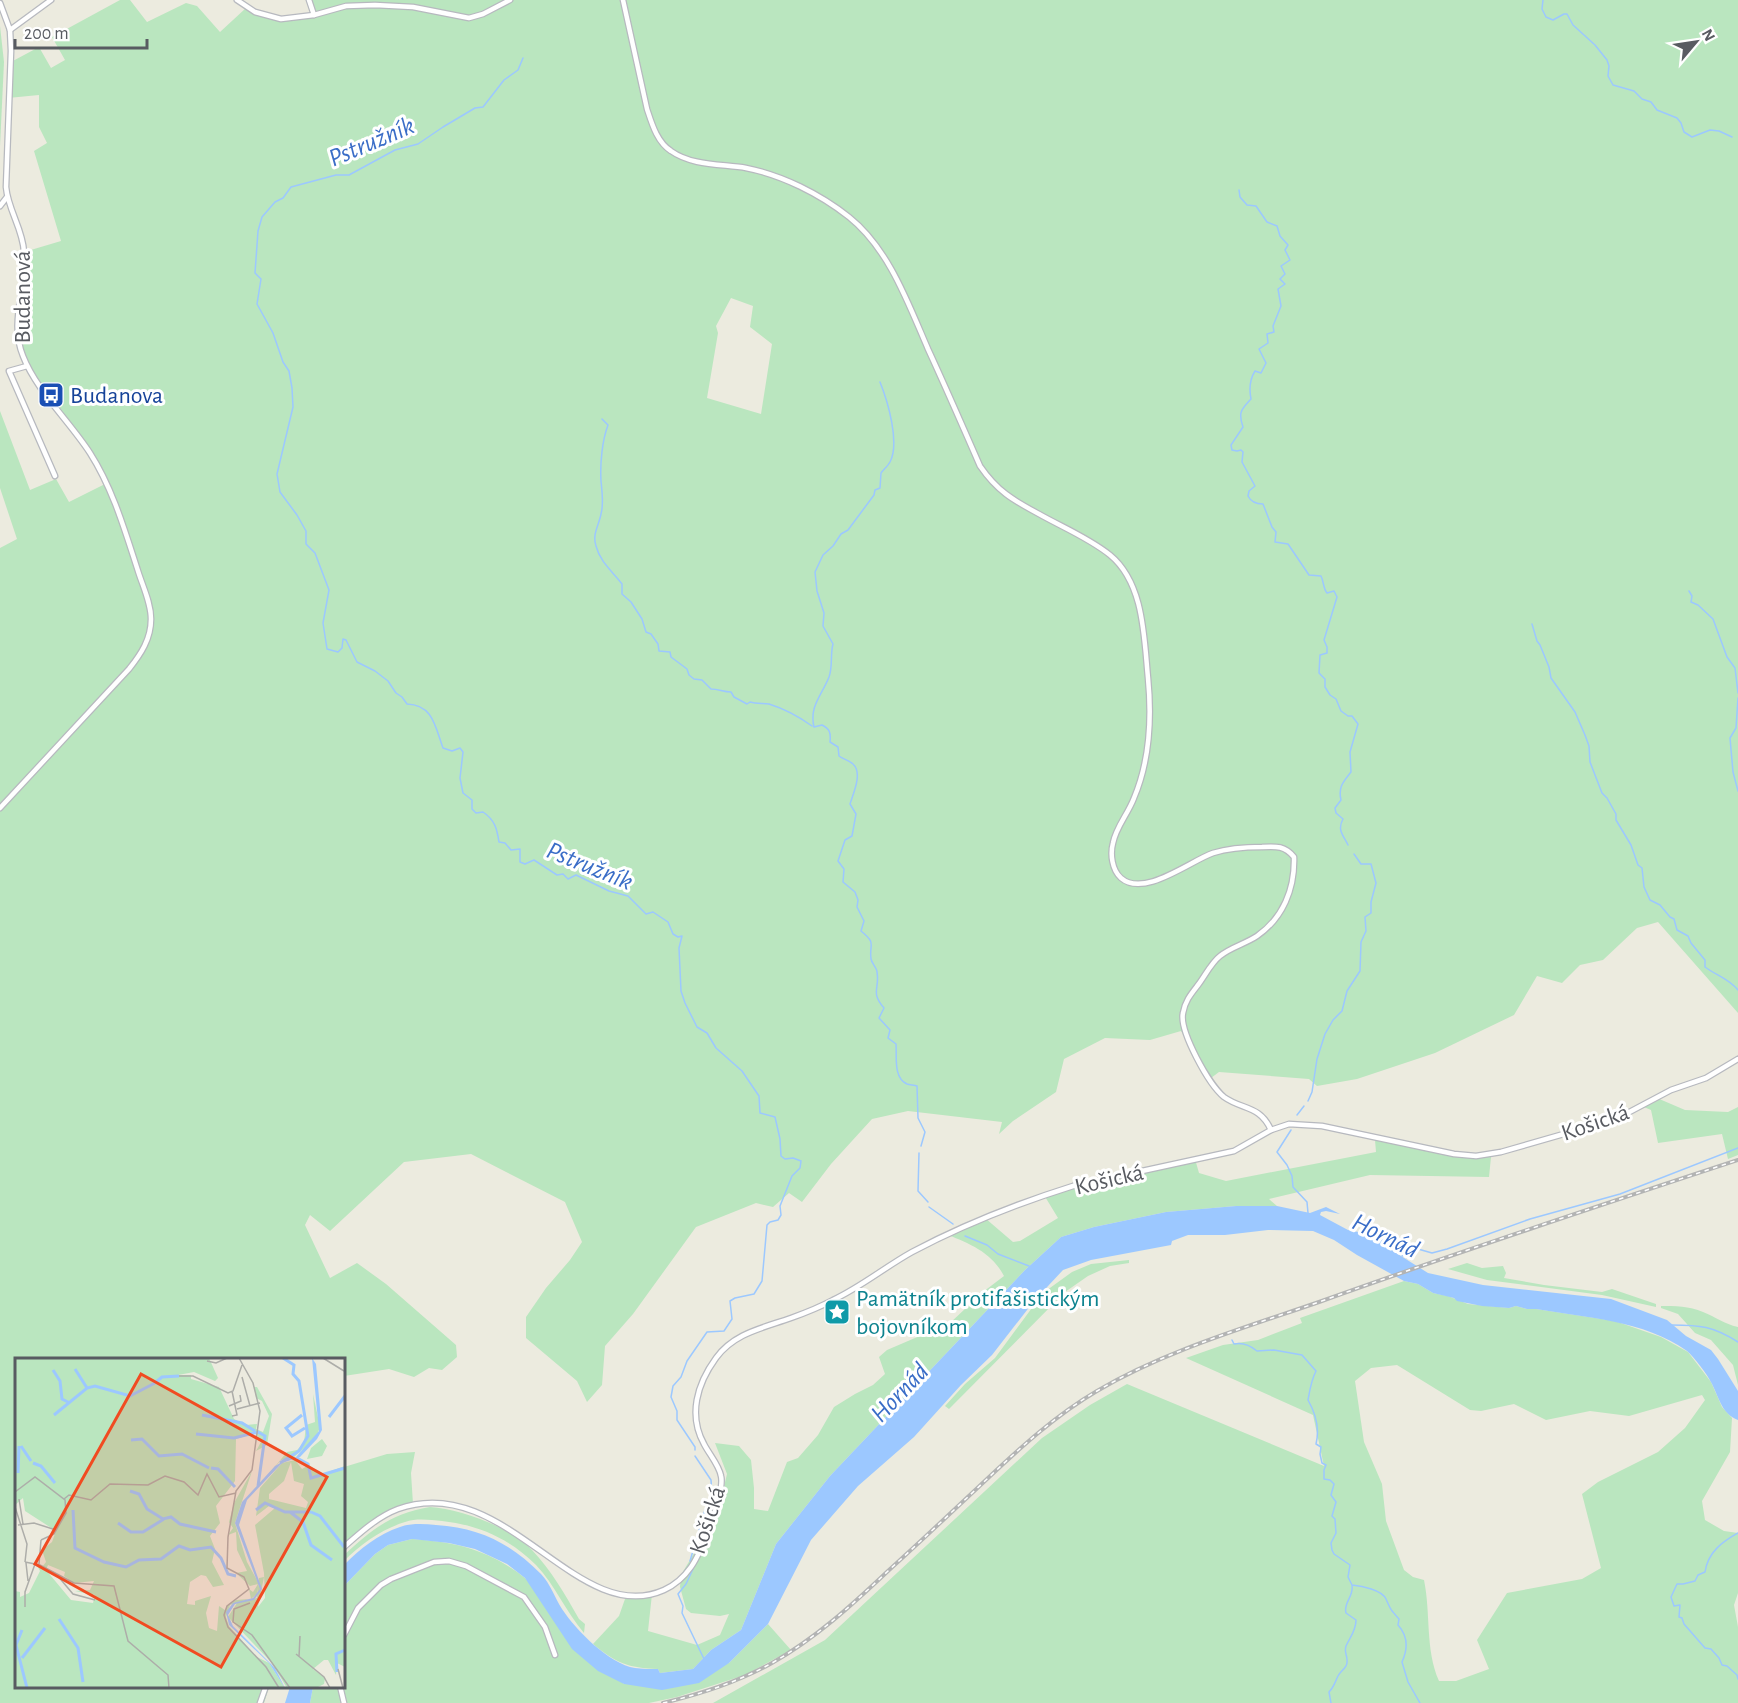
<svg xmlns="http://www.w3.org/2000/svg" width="1738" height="1703" font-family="'Alegreya Sans',sans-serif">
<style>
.green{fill:#bae6bf;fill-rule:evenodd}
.water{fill:#9cc8ff}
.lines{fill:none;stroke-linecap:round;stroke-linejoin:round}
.stream{stroke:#9cc8ff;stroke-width:1.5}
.minor-casing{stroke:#b7b9bf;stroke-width:7}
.minor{stroke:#fff;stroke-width:4.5}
.rail-casing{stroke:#b3b4b4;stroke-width:4}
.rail{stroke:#fff;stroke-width:1.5;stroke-dasharray:4.5;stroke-linecap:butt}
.labels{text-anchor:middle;stroke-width:6;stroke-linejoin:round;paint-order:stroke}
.street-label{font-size:24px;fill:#585b61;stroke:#fff}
.transit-label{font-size:24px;fill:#164399;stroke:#fff;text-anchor:start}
.culture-label{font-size:24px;fill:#0d838f;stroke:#fff;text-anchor:start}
.water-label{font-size:26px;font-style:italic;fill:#3a6dc7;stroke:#fff}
.inset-river{fill:none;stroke:#9cc8ff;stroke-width:3}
.inset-road{fill:none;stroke:#adada9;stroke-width:1.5}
.view{fill:#f14b21;fill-opacity:0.15;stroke:#f14b21;stroke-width:3}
.inset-edge{fill:none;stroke:#585b61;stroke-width:3}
</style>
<rect width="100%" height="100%" fill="#ecebdf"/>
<g class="green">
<path d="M120,0H130L147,22L186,3L197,6L220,32L246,8L273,17L313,15L309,0H1738V1013L1658,922L1637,928L1603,960L1580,965L1562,983L1537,976L1514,1015L1435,1053L1357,1079L1317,1086L1309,1079L1219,1072L1211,1078L1181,1031L1150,1040L1105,1038L1064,1059L1056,1092L1013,1121L999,1134L1002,1122L908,1111L872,1119L831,1164L802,1202L789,1193L773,1207L756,1203L696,1227L633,1314L605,1346L602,1385L587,1402L577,1381L526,1338V1317L546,1288L570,1260L582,1242L565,1202L471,1154L404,1162L330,1231L310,1215L305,1225L330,1278L357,1263L386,1284L456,1345L457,1357L442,1370L429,1368L414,1377L389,1369L344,1376V1360H16V1686L269,1687L264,1703H0V548L17,539L0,488V411L30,490L56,479L69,502L107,483L92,456L34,377L19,340L24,252L61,241L34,151L47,143L39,127V95L8,98L11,62L39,47L51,68L65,60L52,37ZM731,298L753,306L750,327L772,344L761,414L707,398L718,333L716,326Z"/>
<polygon points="0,26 4,62 0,146"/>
<polygon points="1657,1098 1685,1110 1728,1112 1738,1107 1738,1155 1728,1159 1722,1134 1658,1143 1651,1110 1644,1107"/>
<path d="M1375,1140L1415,1147L1479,1154L1487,1152L1491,1157L1489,1177L1370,1175L1269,1199L1277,1206H1236L1166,1212L1094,1227L1061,1237L1025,1270L830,1476L776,1544L741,1630L711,1650L693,1669L660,1673L658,1669C628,1668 616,1663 593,1644L619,1616L625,1599L652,1594L648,1631L697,1645L720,1635L729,1614L720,1616L691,1613L686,1609L680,1587L681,1575L709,1528L722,1495L727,1474L715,1443L739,1446L751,1460L754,1488V1509L768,1511L787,1462L798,1458L818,1435L834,1407L855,1394L873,1385L885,1374L879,1357L887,1350L950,1323L983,1292L1004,1276C992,1253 971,1244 948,1235L985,1218L1013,1242L1020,1241L1058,1218L1044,1195L1095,1178L1195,1159L1199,1173L1226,1181L1376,1152Z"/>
<polygon points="1129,1260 1129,1263 1110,1266 1088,1276 1065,1292 949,1409 945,1406 965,1384 995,1358 1043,1293 1072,1272 1091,1264"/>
<polygon points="1467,1263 1482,1268 1503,1266 1506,1273 1504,1278 1544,1285 1602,1292 1612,1289 1656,1304 1656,1307 1602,1295 1487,1280 1448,1269"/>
<path d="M1404,1281L1418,1284L1433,1293L1448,1296L1468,1304L1509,1308L1516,1306L1527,1309H1536L1615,1321L1661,1337L1688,1352L1711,1382L1722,1407L1732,1418L1730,1452L1702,1501L1705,1520L1724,1531L1738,1533V1593L1734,1605L1738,1627V1703H713L825,1640L1042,1438L1090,1405L1127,1384L1324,1466L1313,1415L1186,1358L1223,1345L1258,1340L1302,1323L1300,1318ZM1397,1365L1470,1410L1481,1411L1514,1404L1546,1420L1590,1411L1629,1416L1702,1395L1705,1400L1685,1428L1658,1452L1598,1482L1582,1494L1601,1568L1582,1579L1507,1593L1477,1640L1489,1669L1456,1681H1439C1425,1649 1431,1614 1424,1580L1413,1577L1404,1570L1386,1521L1382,1484L1364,1442L1355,1381L1371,1368Z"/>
<path d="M1661,1306C1675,1306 1689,1306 1703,1312C1716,1317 1724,1324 1738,1327V1385L1733,1365L1711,1340L1695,1333L1678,1314L1661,1308Z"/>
<polygon points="415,1452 411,1473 413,1504 385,1515 344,1547 344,1467 387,1454"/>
<path d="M430,1507C461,1509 510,1527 532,1550C551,1570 565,1594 579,1619L585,1624L584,1633C566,1612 555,1585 536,1565C510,1539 479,1525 442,1521C430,1520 417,1518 405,1522C382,1529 361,1544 344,1561V1555C373,1529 390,1514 430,1507Z"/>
<path d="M412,1539C457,1542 489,1550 525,1578L624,1684L729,1663L768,1624L791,1650L745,1675L677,1697L649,1703H310L313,1687L344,1686V1590L346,1584L375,1554L388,1545Z"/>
</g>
<g class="water">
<path d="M1236,1206H1277L1310,1213L1326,1207L1340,1214L1326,1211L1321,1212L1320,1215L1348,1230L1380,1236L1393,1251L1428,1273L1483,1285L1611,1299L1667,1320L1686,1336L1711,1350L1718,1359L1738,1391V1420C1722,1414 1719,1398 1712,1384C1707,1374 1695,1358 1687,1351C1644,1320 1586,1318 1536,1309H1527L1516,1306L1509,1308L1482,1306L1457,1301L1454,1298L1433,1293L1418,1284L1404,1281L1357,1255L1334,1240L1313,1231L1268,1230L1225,1235H1188L1172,1241L1171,1245L1091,1260L1063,1270L1034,1301L992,1355L961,1385L914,1437L858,1486L811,1540L768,1624L729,1663L699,1683L662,1690L624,1684L598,1671L572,1649L525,1578L507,1564L475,1549L449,1543L412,1539L388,1545L375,1554L346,1584L344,1590V1565C360,1549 378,1534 400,1527C411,1523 424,1524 436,1525C480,1528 510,1543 541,1574C550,1583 555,1598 562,1609C576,1630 609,1664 635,1668C642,1669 650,1669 658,1669L660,1673L693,1669L711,1650L741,1630L776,1544L830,1476L1025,1270L1061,1237L1094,1227L1166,1212Z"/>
<polygon points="290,1687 313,1687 310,1703 285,1703"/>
</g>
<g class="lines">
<g class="stream">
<polyline points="1543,0 1542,9 1546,17 1553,20 1564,14 1567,14 1573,25 1595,45 1607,60 1609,66 1608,76 1613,85 1634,91 1642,99 1651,102 1657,110 1677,118 1681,123 1684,132 1692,137 1710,130 1719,131 1732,137"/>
<path d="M523,58L518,70L504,80L483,107L475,108L443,127L418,144L395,150L349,175H336L291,187L283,198L275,202L262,217L258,231L255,273L261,279L257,304L273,333L283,362L289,371L292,388L293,407L277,474L280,492L297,515L306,531V544L315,553L329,590L323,623L327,649L338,652L342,648L343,639L346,640L357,662L375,671L388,681L396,693L402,697L407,704C433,705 435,726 443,748L452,751L460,748L463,752L460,778L463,793L472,800V809L476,813L483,812C495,820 497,829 499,842L505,843L511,850L520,849V862L525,864L534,860L557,875L563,874L568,879L576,875L609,891L628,896L646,914L653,912L668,922L673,934L678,937L682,936L679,948L681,991L685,1003L697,1027L707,1033L716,1048L742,1071L759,1096L760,1113L775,1117L780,1139L781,1156L785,1159L793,1158L801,1161L800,1168L792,1176L780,1206L781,1215L778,1220L770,1222L767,1225L762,1281L754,1294L735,1298L730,1301L732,1319L724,1331L707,1332L687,1361L681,1377L673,1386L671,1397L677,1411V1420L695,1447V1450"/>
<path d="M1239,190L1240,197L1247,205L1256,206L1267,222L1277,226L1280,236L1288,245L1285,250L1290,260L1281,266L1285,274L1280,279L1285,284L1278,289L1281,306L1273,326L1274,332L1267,334L1268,343L1259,349L1266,363L1261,373L1255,371C1250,379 1249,389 1251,399C1241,410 1238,412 1243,427L1231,445L1232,450L1237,451L1241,450L1243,452L1242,462L1255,486L1249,491L1248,496C1251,502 1256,504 1263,504L1272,527L1276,532L1275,542L1288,544L1309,575L1321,576C1324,582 1323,588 1327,593L1334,591L1337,597L1324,640L1327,647V653L1320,655L1319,673L1325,679V687L1330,695L1336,699L1341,711L1348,716H1352L1358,724L1350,752L1351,772C1343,782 1338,787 1341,800L1335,808L1336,813L1343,819C1337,830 1343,835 1348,845"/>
<path d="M880,382C888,402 900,443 890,462C888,466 884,469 881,473L880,488L875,490L874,495L848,530L841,534L833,546L823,555L815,572L817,591L824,613L823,626L833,644C830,655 833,666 829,677C822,695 809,706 814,727L822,725C830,729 831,733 830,742L838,747L839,756C843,759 850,761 853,764C863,773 853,794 850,804L856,814L852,836L845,840L838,861L844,869L843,882L855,892L858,900L857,907L864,921L861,931C877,944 869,943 871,959C872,964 877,968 877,972C880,989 870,992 884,1008L879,1018L890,1030L888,1038L896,1044C897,1056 893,1078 907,1084C910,1085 914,1085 917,1086L918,1118L925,1132L921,1146"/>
<path d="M602,419L608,425C602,441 600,464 601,481C602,492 604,503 601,514C599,525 592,534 596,546C600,562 613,572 622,584V594L631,602L642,619L646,632L651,634L658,644L659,651L670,652L671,657L687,669L689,675L694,679L702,680L711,689C719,689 723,692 731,692L734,697L747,704L750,702C757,704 763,703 769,704C785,709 798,716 812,726"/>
<polyline points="1689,591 1692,596 1691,602 1698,605 1713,619 1727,657 1735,668 1738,693"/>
<path d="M1532,624L1537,641L1540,645L1549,667L1551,678L1575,712L1585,735L1589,746L1590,762L1602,793L1607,798L1616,814V820L1631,845L1638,865L1642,868L1644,887L1650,900L1660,905L1670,917L1674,919L1677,930L1688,936L1691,943L1705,960V967C1717,976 1728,978 1738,990"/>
<polyline points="1738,698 1736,728 1730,738 1733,772 1738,791"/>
<polyline points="1308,1101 1312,1092 1317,1059 1325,1034 1333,1020 1342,1011 1347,991 1360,971 1361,942 1366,931 1365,917 1371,913 1371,902 1376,883 1371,864 1361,864 1354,854"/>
<polyline points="1297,1115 1304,1106"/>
<polyline points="1291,1130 1277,1152 1287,1165 1292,1176 1293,1187 1307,1202 1308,1213"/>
<polyline points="919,1153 918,1191 928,1202"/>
<polyline points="929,1207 953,1224"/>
<polyline points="965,1236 987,1245 998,1254 1029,1266"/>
<polyline points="1402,1256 1418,1249 1432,1253 1447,1249 1530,1219 1620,1194 1738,1148"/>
<path d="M1671,1325C1700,1325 1713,1326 1738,1342"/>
<path d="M1232,1340L1234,1344C1243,1342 1251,1346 1257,1351L1274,1350L1302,1355L1316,1371C1311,1381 1310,1389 1308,1400C1316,1414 1320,1428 1316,1444L1321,1447L1320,1454L1322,1463L1326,1465L1324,1470V1479L1330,1480L1334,1484L1331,1495L1336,1502L1332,1516L1335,1519L1336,1533L1331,1543L1332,1550L1334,1554L1350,1565L1348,1577L1352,1585C1362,1586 1382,1590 1386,1599C1391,1610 1390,1609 1399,1619L1398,1625C1408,1636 1408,1649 1402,1662L1408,1682L1420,1703"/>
<path d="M1738,1533C1722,1542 1708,1552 1705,1572L1698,1575L1695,1581L1683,1584H1677L1671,1597L1674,1606L1680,1605L1679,1617L1682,1618L1684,1624L1705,1648L1711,1649L1719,1658L1722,1665L1727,1666L1737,1675L1738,1679"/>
<polyline points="690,1561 705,1510 712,1496 711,1480 695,1456"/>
<polyline points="693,1569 686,1584 678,1594 683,1606 682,1613 704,1659"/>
<path d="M1331,1703L1329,1692C1334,1687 1335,1682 1338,1676C1341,1670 1348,1668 1347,1660C1347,1654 1344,1653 1346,1646C1350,1637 1356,1631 1356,1620L1346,1613C1343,1603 1354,1596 1352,1586"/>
</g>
<g class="minor-casing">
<g id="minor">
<polyline points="237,0 255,12 281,19 314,15 346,6 375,5 413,7 469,18 483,14 510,0"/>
<polyline points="309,0 314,15"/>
<path d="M623,0L647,109C652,124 657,142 671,151C692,166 723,164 746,168C782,175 820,194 849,217C889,249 908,303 928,349C946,388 963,427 980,466C997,491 1013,500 1039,514C1062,527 1089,538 1110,555C1144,583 1144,637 1148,678C1152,719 1150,760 1134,798C1128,814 1116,827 1113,843C1110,854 1112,870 1121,878C1144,898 1190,861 1213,853C1229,848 1245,847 1262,847C1277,846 1285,846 1294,857C1295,889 1283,918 1257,936C1245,944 1231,947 1220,956C1211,963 1205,976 1198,985C1191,994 1185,1001 1183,1013C1179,1031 1209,1085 1224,1097C1242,1110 1260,1105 1271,1130"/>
<path d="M0,3L10,30L11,51L6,187C8,210 23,229 24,252C27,287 9,322 23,356C36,390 70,422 90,453C113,489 125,531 138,571C143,587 151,603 151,619C151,639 141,654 129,669L0,808"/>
<polyline points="10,30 51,0"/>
<polyline points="0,206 7,197"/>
<polyline points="27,366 9,371 55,476"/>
<path d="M344,1547C360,1533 377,1517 398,1509C505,1470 577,1629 664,1590C675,1585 684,1577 691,1567C701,1553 725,1492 721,1476C719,1465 709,1454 704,1444C688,1415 697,1384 716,1358C734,1333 763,1328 791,1318C805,1313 820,1307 833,1300C861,1287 885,1267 912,1252C963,1225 1019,1203 1073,1186L1234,1151L1271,1130L1289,1124L1322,1126L1454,1154L1476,1156L1501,1152L1602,1123L1620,1117L1671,1090L1706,1078L1738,1059"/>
<polyline points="344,1635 358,1608 381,1585 391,1579 434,1562 449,1561 466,1566 524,1597 545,1627 555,1655"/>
<polyline points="340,1686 344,1703"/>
<polyline points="260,1703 266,1686"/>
</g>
</g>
<use href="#minor" class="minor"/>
<g class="rail-casing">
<path id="rail" d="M663,1703C701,1694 738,1682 772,1663C816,1638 852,1605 888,1571C921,1541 954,1510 987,1479C1021,1447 1056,1415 1097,1391C1165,1351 1244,1328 1319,1302C1458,1252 1598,1206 1738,1160"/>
</g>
<use href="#rail" class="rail"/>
</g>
<defs>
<g id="bus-square" transform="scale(1.35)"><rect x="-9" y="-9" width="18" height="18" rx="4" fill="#1a4fb4" stroke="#fff"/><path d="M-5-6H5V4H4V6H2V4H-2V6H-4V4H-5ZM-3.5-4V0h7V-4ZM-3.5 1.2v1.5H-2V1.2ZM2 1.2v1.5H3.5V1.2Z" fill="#fff"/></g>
<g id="sight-square" transform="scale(1.35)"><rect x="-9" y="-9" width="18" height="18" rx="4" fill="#0f9aa8" stroke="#fff"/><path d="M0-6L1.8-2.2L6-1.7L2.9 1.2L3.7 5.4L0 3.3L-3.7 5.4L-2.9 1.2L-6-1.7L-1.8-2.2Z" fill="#fff"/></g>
</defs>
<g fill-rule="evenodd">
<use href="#bus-square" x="51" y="395"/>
<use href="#sight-square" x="837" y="1312"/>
</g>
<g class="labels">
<g class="street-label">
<text transform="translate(22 297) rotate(-90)" y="8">Budanová</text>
<text transform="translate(1595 1122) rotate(-19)" y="8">Košická</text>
<text transform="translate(1109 1179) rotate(-13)" y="8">Košická</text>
<text transform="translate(707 1520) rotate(-72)" y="8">Košická</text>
</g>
<g class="transit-label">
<text x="70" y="403">Budanova</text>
</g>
<g class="culture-label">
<text x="856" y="1306">Pamätník protifašistickým<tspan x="856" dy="28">bojovníkom</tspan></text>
</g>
<g class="water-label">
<text transform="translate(371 141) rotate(-23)" y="9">Pstružník</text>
<text transform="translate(590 865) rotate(22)" y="9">Pstružník</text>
<text transform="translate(1386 1235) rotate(26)" y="9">Hornád</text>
<text transform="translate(899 1392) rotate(-46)" y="9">Hornád</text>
</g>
</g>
<g transform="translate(15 1358)">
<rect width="330" height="330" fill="#ecebdf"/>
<path d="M0,0H194L203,20L200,23L179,14L163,17H176V21L204,29L219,61L231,67L242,66L241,71L248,74L254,58L247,43L241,40L239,29H242L257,56L252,87L241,93L246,84L241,75L221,81L220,123L201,148L205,165L195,178L200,191L197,204L209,227L198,229L191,218L186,217L175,224L172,246L180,247V243L196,238L191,255L194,270L202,273L204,248L210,252L212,248L221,242L234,241L215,247L211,259L214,268L242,299L254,305L270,330H0V233L5,234V239L14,235L25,213L22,207L27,209L31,204L27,192L37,184L41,173L10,153L8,140L0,147ZM33,207L50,214L49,218L59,225L79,223L75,232L60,233L80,237L78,245L56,242L31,212ZM298,36L305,69L301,80L278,100L266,102L247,124L272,94L282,92L289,85L291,67L300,64ZM307,81L312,88L307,98L292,101L296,90ZM280,102L287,111L294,107L307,116L330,108V309L322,305L321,317L313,302H309L298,311L310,320L309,326L301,330H272L256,304L213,259L222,245L242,240L244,220L249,219L243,249L250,240L249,215L240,167L260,150L254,148L241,158L245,130L267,105ZM276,104L279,123L289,126L286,138L293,144L291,150L254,141V136L269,123ZM237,113L220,165L232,204L243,224V235L236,241L234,231L238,234L243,226L235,228L221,215L232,213L222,192L221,174L213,177L218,170L214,164L219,145Z" fill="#bae6bf" fill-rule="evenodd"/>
<path d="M297,0L301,6L307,72L302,81L285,99L267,105L232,142L224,167L247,231L239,242L220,246L213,257L218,268L260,310L270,330L254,305L214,267L211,254L218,245L238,240L245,231L220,165L227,144L260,108L272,101L281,99L304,73Z" fill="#9cc8ff"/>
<path class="inset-river" d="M60,11L72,30M38,12L45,23L47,41L53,44M141,24L147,19L164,18M39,57L72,30L80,28L115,38L140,25M187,57L227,65L240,73M287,57L271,70L277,78L290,70M314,59L330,38M181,76L219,80L243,74L250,78L243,128M116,82L127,81L144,98L167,96L194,110M6,88L16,103M282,100L293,106L296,120L330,110M18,105L26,108L40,125M265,105L284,93L293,78L284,23L278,16L279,7L268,0M196,110L203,111L220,129M3,115L4,88M115,133L124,136L132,151L148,161L156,159L165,166L201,174M58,152L60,190L89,204L111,209L124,202L146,201L164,188L175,192L196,189L206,200L213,216L221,218M241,152L250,145L270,154H296M275,154L288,164L296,187L317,202M296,154L305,158L329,189M103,165L116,174H128L149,161M44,261L63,290L68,324M7,272L1,287L12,330M7,300L30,270M322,314L321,296L330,292"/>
<path class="inset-road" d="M224,0L238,25L245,53L237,112L221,133L213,179L212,210L229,219L234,231L212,248L209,257L213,269L251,309L264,330M308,0L329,13M192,3L201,5L212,0M164,18H178L213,35L218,33L227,7M227,19L235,48M214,48L226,43L225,37M222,51L245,45M217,58L222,57L217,33M0,134L20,119L50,142L51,155L39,176L26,182M4,141L8,166M49,141L54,137L76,142L95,126L133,127L150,118L169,124L183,137L192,116L204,139L221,135M0,149L12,186L10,204M3,167L19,165L41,172M10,204L25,207L59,225L99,228L113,283L153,317L154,330M11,205L13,223M24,206L26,182M42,217L58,236L80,242M235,245L219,251L218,264L237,277L275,330M10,249V234L20,206M281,296L309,319L315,330M284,299L285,278M323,311L328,330"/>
<path class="view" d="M126,16L312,119L206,309L20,206Z"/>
<rect width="330" height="330" class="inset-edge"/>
</g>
<g transform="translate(1696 42) rotate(61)" stroke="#ffffff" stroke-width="4.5" paint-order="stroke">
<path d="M0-4.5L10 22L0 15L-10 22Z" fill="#585b61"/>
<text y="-9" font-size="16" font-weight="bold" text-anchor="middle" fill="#585b61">N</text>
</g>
<path d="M15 39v9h132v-9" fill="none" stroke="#585b61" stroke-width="3"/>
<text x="24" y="39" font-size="18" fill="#585b61" stroke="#ffffff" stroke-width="4.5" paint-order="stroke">200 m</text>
</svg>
